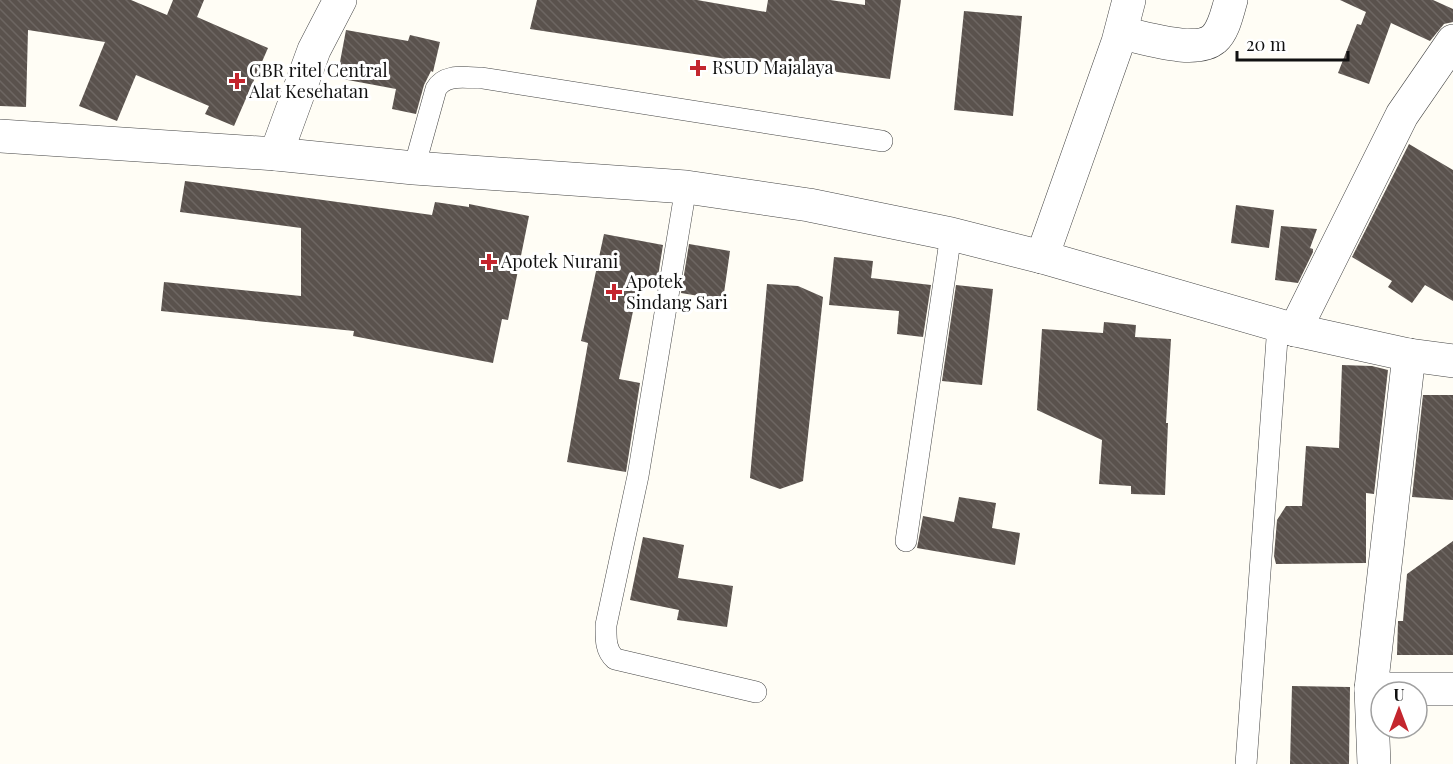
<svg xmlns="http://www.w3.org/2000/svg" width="1453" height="764" font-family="'Playfair Display',serif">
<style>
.building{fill:url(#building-back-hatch)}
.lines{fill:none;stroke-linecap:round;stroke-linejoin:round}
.lane-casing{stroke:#444;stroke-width:22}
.street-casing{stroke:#444;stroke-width:34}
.lane{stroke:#fff;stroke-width:21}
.street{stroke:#fff;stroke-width:33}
.poi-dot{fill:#c4262e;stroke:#fff;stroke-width:2}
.labels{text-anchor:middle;stroke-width:6;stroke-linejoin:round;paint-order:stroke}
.poi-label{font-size:18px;fill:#111;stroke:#fff;text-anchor:start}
</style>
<defs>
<pattern id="building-back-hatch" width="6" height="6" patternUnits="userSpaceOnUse" patternTransform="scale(1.5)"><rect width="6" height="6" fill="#5a524d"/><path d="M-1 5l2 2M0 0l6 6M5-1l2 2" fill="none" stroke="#6d6662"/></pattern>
</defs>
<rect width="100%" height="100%" fill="#fffdf5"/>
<g class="building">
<polygon points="0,0 131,0 167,15 173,0 204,0 197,17 268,48 234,126 205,114 209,106 136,75 117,121 79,106 105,42 28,30 26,107 0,106"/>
<polygon points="537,0 697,0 766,12 768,0 830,0 865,5 865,0 901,0 890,79 740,59 740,61 530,29"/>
<polygon points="1340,0 1433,0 1453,9 1453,22 1444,24 1430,41 1391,23 1369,84 1338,73 1357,24 1361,25 1366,12"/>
<polygon points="964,11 1022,16 1013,116 954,110"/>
<polygon points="346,30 408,41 410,35 440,42 433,72 431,71 424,85 416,114 392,109 396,89 337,78"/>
<polygon points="1409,144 1453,170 1453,301 1425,285 1412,303 1388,287 1392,281 1352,257"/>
<polygon points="185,181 432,215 435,202 469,207 469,204 529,216 508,320 502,319 493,363 353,336 354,331 161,311 164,282 301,296 301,228 180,212"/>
<polygon points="1236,205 1274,210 1269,248 1231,243"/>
<polygon points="1281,226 1317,229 1310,248 1313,249 1313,252 1298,283 1275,280"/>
<polygon points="604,234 663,245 656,289 638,287 619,379 640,383 626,472 567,462 588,343 581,341"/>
<polygon points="689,244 730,251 723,300 681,293"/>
<polygon points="834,257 873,261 871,278 931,285 923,337 897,334 899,311 829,305"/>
<polygon points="767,284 798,286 823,297 803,481 780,489 750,478"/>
<polygon points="956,285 993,289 982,385 942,381"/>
<polygon points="1104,322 1136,325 1135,337 1171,339 1166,423 1168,423 1165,495 1131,494 1131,486 1099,484 1102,440 1037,410 1042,329 1103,333"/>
<polygon points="1342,365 1372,366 1388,370 1374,494 1366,493 1366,563 1276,564 1274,556 1277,520 1286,506 1302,506 1306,446 1339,448"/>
<polygon points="1423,395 1453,395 1453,500 1412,497"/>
<polygon points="959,497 996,503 992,528 1020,533 1015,565 917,548 923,516 954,522"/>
<polygon points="643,537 684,545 678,578 733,586 727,627 677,620 679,610 630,600"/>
<polygon points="1453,541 1453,655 1397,655 1398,621 1403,621 1407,574"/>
<polygon points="1292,686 1350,687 1349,764 1290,764"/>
</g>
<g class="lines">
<g class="lane-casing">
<g id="lane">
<path d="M414,168L436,89C445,73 466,78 482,78L882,141"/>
<path d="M686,187L638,476L606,625C606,638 605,650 615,659L756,692"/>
<polyline points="906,541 951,234"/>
<polyline points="1246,764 1278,325"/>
</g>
</g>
<g class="street-casing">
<g id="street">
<path d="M1121,33C1143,37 1195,55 1214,39C1224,30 1227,13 1231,0"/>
<polyline points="0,136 276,154 414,168 686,187 809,205 951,234 1042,257 1295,330 1409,355 1453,361"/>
<polyline points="276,154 314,50 340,0"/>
<polyline points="1042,257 1118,42 1129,0"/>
<polyline points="1295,330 1402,115 1453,41"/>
<polyline points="1371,689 1453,689"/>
<polyline points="1374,764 1371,689 1409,355"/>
</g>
</g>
<use href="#lane" class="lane"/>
<use href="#street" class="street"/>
</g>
<g class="poi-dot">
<path d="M695 59h6v6h6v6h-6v6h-6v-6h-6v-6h6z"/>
<path d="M234 72h6v6h6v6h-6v6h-6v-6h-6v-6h6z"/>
<path d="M486 253h6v6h6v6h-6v6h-6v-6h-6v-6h6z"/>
<path d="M611 283h6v6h6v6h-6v6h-6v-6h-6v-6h6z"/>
</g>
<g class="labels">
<g class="poi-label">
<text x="712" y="74">RSUD Majalaya</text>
<text x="249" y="77">CBR ritel Central<tspan x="249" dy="21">Alat Kesehatan</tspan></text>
<text x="501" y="268">Apotek Nurani</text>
<text x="626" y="288">Apotek<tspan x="626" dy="21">Sindang Sari</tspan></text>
</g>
</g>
<g transform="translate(1399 710)"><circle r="28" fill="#ffffff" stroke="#a0a0a0" stroke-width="1.5"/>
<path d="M0-4.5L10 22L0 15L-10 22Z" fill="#c4262e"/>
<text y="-9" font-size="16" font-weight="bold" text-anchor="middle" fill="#111111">U</text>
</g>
<path d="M1237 51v9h111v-9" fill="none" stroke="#111111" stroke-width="3"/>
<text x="1246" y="51" font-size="18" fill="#111111" stroke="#ffffff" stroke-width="4.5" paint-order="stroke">20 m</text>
</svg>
